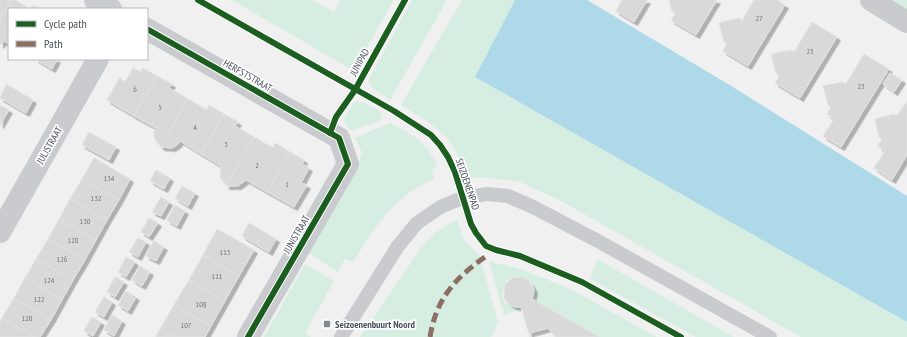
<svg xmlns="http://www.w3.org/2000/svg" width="907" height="337" font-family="'PT Sans Narrow',sans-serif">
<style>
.green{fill:#d6eee1}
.water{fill:#add9e9}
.building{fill:#d9d9da;stroke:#e1e2e3;filter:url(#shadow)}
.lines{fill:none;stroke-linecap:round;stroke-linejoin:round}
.service{stroke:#cacbce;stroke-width:14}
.minor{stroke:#cacbce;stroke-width:22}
.quiet{stroke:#8d6e63;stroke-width:5;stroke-dasharray:10 5;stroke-linecap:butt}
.cycleway-casing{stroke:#fff;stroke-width:8}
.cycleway{stroke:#1b5e20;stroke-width:6}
.poi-dot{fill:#83898f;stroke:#fff;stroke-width:1.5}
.labels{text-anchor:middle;stroke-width:3.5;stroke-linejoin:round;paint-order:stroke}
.number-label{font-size:8px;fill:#6d747c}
.street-label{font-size:10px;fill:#48515b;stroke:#fff}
.poi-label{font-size:10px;font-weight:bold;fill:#48515b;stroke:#fff;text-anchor:start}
</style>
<defs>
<filter id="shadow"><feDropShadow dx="3.5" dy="3.5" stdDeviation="0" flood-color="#0004"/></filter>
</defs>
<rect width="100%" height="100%" fill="#f0f0f0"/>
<g class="green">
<polygon points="232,0 313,0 334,12 341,0 394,0 354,71"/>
<polygon points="412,0 447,0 390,100 370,86 369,79"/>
<path d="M462,0H515L475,77L907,322V337H801L561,201L518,181L486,178H467C461,163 455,145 443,134C431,122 415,114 401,105Z"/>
<polygon points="892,0 907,0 907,9"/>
<polygon points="355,101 363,102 381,112 382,120 351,131 343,120"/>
<path d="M390,123C413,135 427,141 437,166L432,169L434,179C427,183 419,186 412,191C385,209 370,236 353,262L345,259L338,272L309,253L357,167L362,153L355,138Z"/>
<polygon points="457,219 463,238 480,257 498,323 491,337 360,337 421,248 435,233"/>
<polygon points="597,259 734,337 696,337 590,279"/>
<polygon points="489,261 523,270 568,288 657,337 598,337 534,301 535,293 533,283 517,276 506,280 502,295 505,303 513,307 519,304 521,309 504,315"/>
<polygon points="305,264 334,281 305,333 311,337 264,337"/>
</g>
<polygon class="water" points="515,0 587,0 728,84 907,196 907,322 475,77"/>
<g class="building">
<polygon points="0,0 11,0 0,19"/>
<polygon points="11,0 15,0 30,9 9,9 9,44 4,41 0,45 0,19"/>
<polygon points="622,0 647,0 634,22 616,11"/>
<polygon points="669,0 717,0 696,35 671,20 676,13 672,11"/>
<polygon points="754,0 777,0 785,5 748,66 723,51 727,44 724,42 719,23 739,18 742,21"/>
<polygon points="33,5 41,9 31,9"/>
<polygon points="812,22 837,37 800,98 775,83 780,75 776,73 771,54 791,50 794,52"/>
<polygon points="864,54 889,69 841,147 823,136 834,119 827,114 831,107 828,105 823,86 842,82 846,84"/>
<polygon points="35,59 57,59 52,69"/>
<polygon points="133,68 141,72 143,68 157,76 134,116 107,100 120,77 121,79 125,82"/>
<polygon points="890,73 902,80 894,92 883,84"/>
<polygon points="157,76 172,84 169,88 188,99 161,147 154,138 154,131 156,128 134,116"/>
<polygon points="6,84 33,100 26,113 0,98"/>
<polygon points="188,99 207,110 209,105 224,114 201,154 180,141 178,144 172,148 161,147"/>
<polygon points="907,101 907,155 892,180 874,168 885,151 878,146 882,139 879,137 875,119 894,114 897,116"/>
<polygon points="0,105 9,110 0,125"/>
<polygon points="224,114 238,122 235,126 254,137 226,186 227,184 221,179 220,176 221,166 201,154"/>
<polygon points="89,132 116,147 109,160 82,145"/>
<polygon points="254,137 273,148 275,143 290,152 267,192 246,180 238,186 226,186"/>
<polygon points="290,152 304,160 302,164 309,168 301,183 307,185 294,207 267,192"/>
<polygon points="94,158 130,179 119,200 82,179"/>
<polygon points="156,170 170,178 164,189 150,181"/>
<polygon points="82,179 119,200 107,220 70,199"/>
<polygon points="182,186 195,193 188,206 175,198"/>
<polygon points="161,197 169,202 161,216 152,212"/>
<polygon points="70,199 107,220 96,240 59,219"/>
<polygon points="175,205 185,211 177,226 167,220"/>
<polygon points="149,218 158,223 149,237 141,232"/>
<polygon points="59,219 96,240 85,260 48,239"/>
<polygon points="249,223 276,239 269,252 242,236"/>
<polygon points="217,229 254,250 239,276 203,255"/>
<polygon points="138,238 146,242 138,257 129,252"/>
<polygon points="48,239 85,260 73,280 36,259"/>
<polygon points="154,241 164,247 156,261 146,256"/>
<polygon points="203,255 239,276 225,301 189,280"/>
<polygon points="126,257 135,262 126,277 118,272"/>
<polygon points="36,259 73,280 62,300 25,278"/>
<polygon points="140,266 150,272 142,286 132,280"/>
<polygon points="115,277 124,282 115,297 107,292"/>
<polygon points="515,277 525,278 531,284 534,290 532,299 599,337 556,337 548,328 530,333 531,337 530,337 521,307 515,307 511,305 505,300 504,296 505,284 511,279"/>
<polygon points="25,278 62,300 51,320 14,298"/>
<polygon points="189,280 225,301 211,326 174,305"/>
<polygon points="126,291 136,297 128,311 118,305"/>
<polygon points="104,297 112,302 104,317 95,312"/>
<polygon points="14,298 51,320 40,337 35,337 2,318"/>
<polygon points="174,305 211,326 205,337 174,337 160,329"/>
<polygon points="112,315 122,321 114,336 104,330"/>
<polygon points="92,317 101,322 93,336 84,331"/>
<polygon points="2,318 35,337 0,337 0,322"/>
<polygon points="160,329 174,337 156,337"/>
</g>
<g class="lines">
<polyline class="service" points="341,337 398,246 417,223 442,206 463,198 487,194 508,196 533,207 598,241 770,337"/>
<g class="minor">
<polyline points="95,0 111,9"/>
<polyline points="871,0 907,22"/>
<polyline points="147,29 339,138 348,164 248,337"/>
<polyline points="0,232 98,59"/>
</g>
<path class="quiet" d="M430,337C436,299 455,278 485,257"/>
<g class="cycleway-casing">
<g id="cycleway">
<polyline points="198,0 394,111 431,135 440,145 448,157 455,172 471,224 476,233 486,246 496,250 520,256 582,282 681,337"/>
<polyline points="147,29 339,138 348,164 248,337"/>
<polyline points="330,133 336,117 355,90 405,0"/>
</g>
</g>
<use href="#cycleway" class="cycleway"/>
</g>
<rect class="poi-dot" x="323" y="320" width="8" height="8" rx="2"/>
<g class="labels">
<g class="number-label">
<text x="759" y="21">27</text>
<text x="810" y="54">25</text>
<text x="861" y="89">23</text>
<text x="135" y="92">6</text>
<text x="160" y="110">5</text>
<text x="195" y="130">4</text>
<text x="226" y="147">3</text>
<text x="257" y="168">2</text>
<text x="109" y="181">134</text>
<text x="287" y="187">1</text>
<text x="96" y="201">132</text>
<text x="85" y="224">130</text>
<text x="73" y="243">128</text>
<text x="225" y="255">113</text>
<text x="62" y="262">126</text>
<text x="217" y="279">111</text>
<text x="49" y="283">124</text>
<text x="39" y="302">122</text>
<text x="201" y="307">109</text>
<text x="27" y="321">120</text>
<text x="186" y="328">107</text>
</g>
<g class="street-label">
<text transform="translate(359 62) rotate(-61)" y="4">JUNIPAD</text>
<text transform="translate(248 75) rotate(30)" y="4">HERFSTSTRAAT</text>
<text transform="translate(49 145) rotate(-60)" y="4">JULISTRAAT</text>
<text transform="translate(468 184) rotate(71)" y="4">SEIZOENENPAD</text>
<text transform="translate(296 234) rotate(-60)" y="4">JUNISTRAAT</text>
</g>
<g class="poi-label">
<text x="335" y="328">Seizoenenbuurt Noord</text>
</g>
</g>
<rect x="8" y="8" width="140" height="52" fill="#ffffff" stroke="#b6b9bd"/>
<rect x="16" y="21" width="20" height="6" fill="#1b5e20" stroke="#b6b9bd"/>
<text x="44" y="28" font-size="12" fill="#48515b">Cycle path</text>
<rect x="16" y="41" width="20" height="6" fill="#8d6e63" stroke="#b6b9bd"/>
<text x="44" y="48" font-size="12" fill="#48515b">Path</text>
</svg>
